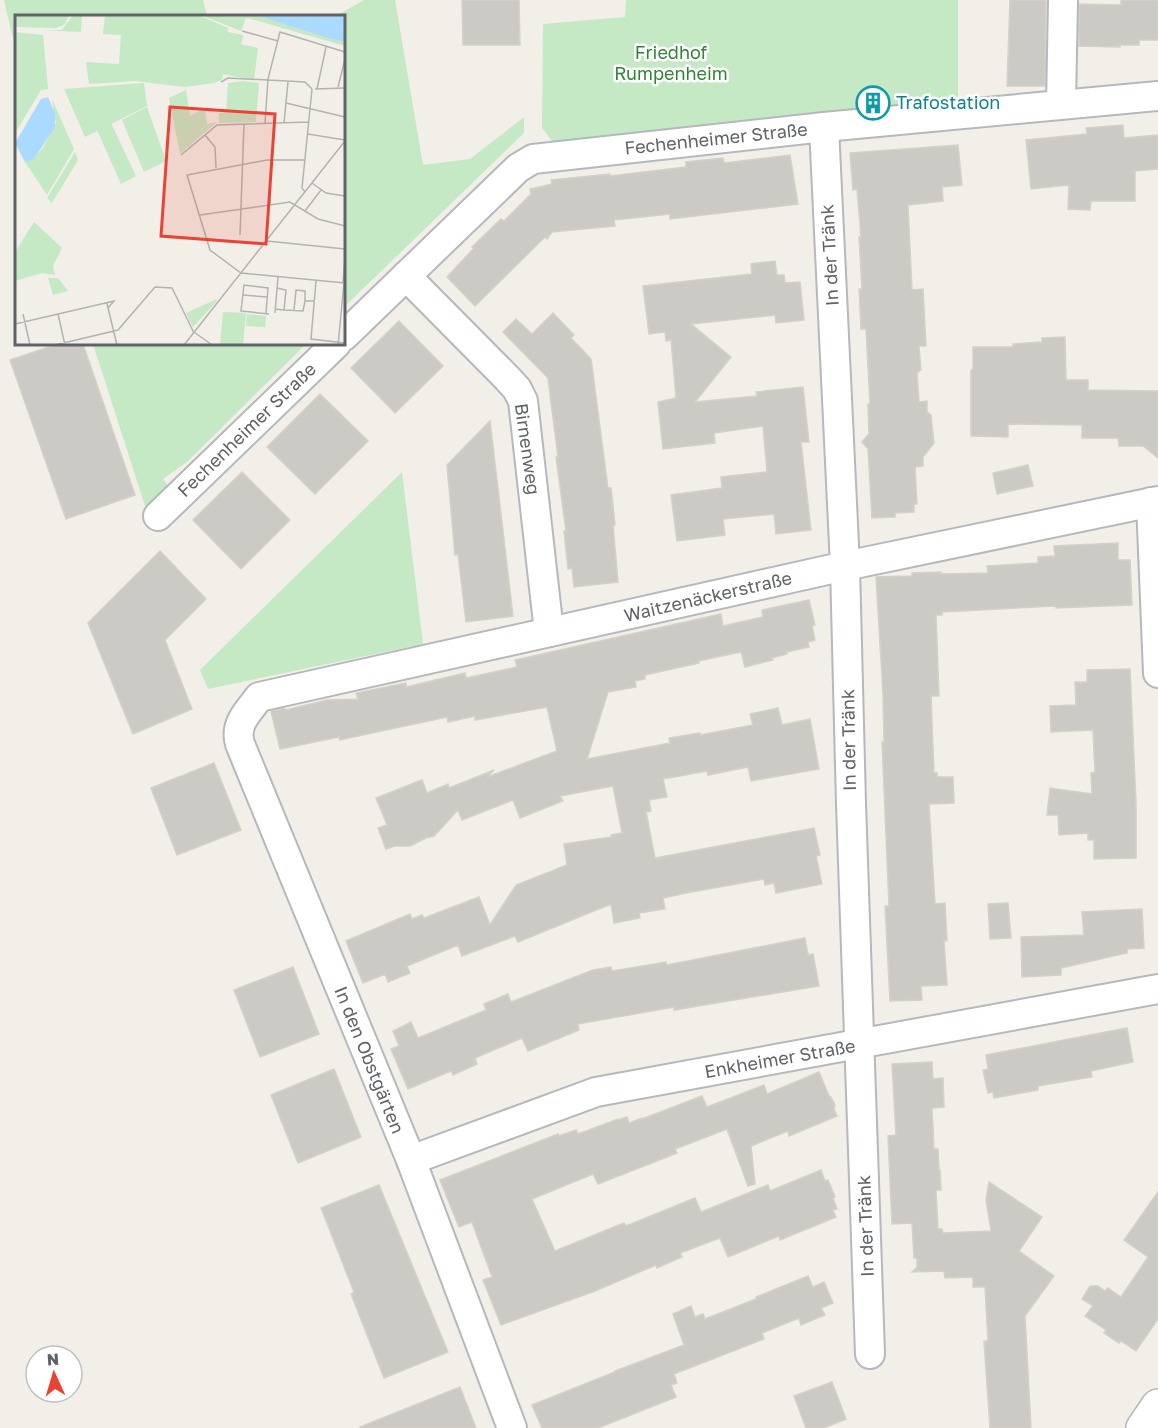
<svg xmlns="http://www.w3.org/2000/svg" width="1158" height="1428" font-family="'Golos Text',sans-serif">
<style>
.green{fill:#c5e8c5}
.building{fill:#cccac5;stroke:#d6d1c6;stroke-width:1.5}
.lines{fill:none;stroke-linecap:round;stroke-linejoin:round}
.minor-casing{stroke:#b5b8bc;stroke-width:32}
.tertiary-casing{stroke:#b5b8bc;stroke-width:36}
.minor{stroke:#fff;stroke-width:28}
.tertiary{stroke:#fff;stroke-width:33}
.labels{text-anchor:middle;stroke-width:5;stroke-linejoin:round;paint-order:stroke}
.park-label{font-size:18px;fill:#348238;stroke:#fff}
.culture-label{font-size:18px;fill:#0d838f;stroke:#fff;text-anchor:start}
.street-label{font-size:18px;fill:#5f6368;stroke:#fff}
.inset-road{fill:none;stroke:#b3b3b1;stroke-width:1.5}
.view{fill:#ea4335;fill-opacity:0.15;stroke:#ea4335;stroke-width:3}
.inset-edge{fill:none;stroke:#5f6368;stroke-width:3}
</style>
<rect width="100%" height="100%" fill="#f1efe8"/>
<g class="green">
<polygon points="4,0 203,0 207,16 16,16 16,51"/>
<polygon points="364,0 395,0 423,165 470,159 524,117 524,133 344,307 344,16 336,16"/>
<polygon points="626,0 958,0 958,102 682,127 553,142 542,128 543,24 625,17"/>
<polygon points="93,344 306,344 187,462 163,479 169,487 146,509"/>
<polygon points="402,472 423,644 208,689 200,670"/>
</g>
<g class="building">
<polygon points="462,0 519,0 520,45 463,45"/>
<polygon points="1010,0 1046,0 1045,86 1007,86"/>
<polygon points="1121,0 1158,0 1158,40 1139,40 1139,45 1120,45 1120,47 1079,46 1079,4 1121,5"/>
<polygon points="1123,125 1124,138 1158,135 1158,169 1135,171 1135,201 1091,201 1090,210 1068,209 1069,185 1031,189 1026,140 1087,134 1086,128"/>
<polygon points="958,145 962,185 942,187 943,201 908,205 912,290 923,289 926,346 919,346 921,370 917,373 919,402 927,401 927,412 931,415 934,443 923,457 923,466 915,467 917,504 914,504 914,512 895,513 895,517 872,518 868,449 862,442 869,434 868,404 870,404 866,329 861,329 859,289 862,289 859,237 861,237 857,189 853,190 850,153"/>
<polygon points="790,155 798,204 670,219 670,214 614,220 615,226 552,232 547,239 545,237 475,306 447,277 474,248 472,247 501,219 504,221 531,194 530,189 552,184 551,180 610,174 610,176 686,167 686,162 723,158 724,163"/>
<polygon points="775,261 777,275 784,275 785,283 800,282 804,320 776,323 775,315 691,324 731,357 695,402 757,396 756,392 803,387 809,442 801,442 811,530 776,534 774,514 723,519 725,535 677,541 671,495 722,488 721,477 767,472 763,426 714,433 715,443 663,449 658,402 676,398 671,340 666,341 665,332 649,334 643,286 752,274 751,264"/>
<polygon points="553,313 574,335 571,338 591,359 608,488 611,488 613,506 615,525 613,525 618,582 574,587 572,568 568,569 564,531 566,531 556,457 558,457 548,378 503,332 516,319 532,334"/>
<polygon points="399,321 443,366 395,413 351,368"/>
<polygon points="1065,337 1066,380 1088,380 1088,390 1158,391 1158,458 1143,446 1119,446 1118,438 1082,438 1082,425 1008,424 1008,437 971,436 971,370 973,370 973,347 1013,347 1013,344 1042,342 1042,338"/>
<polygon points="58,344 83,344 135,495 66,519 10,360"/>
<polygon points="320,394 368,441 315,494 267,447"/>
<polygon points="490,421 513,616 466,622 458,554 455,555 447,465"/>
<polygon points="1028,465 1033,486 997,494 993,473"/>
<polygon points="242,472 290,520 241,569 193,520"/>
<polygon points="1118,543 1118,560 1130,560 1132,605 1056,608 1056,606 942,612 942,615 936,615 939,696 931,696 934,773 937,773 937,777 953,777 954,803 929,804 935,904 945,903 947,941 944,941 947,985 921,986 922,1000 890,1001 885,906 889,906 882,742 884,742 883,694 876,577 912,576 912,573 941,572 941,574 988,573 987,566 1038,563 1038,557 1055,556 1054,546"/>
<polygon points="160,551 206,599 165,640 192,709 133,734 88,623"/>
<polygon points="809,600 815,625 812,626 815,640 808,642 809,647 787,652 787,654 772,658 773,660 745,667 741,652 698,661 699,663 645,675 645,679 635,681 636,687 608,692 587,759 670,743 669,738 700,733 700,735 753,725 750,714 778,708 782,725 810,719 819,769 751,781 748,767 708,775 707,771 663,779 667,797 649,800 651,811 646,812 655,858 814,828 820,855 816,856 822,884 776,893 774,883 765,885 764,879 686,893 663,898 665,909 639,913 640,918 614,923 611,904 518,942 515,936 462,956 458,945 407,966 410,973 388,982 385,974 363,983 346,941 410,914 412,919 422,915 424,918 479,897 490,925 516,885 567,865 564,844 612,837 611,835 622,833 613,786 560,796 563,801 520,818 513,800 462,820 458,810 434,836 426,838 410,846 395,846 386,849 378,828 387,825 376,798 422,780 427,793 448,784 449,788 494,770 487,777 557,751 547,707 475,720 475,716 448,722 447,717 340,740 339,737 280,749 271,711 284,708 286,710 327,700 358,699 356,693 406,683 406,687 465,673 466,678 517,667 515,660 721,614 723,626 763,617 762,610"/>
<polygon points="1130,669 1136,803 1136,858 1094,859 1094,840 1088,840 1088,833 1059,835 1058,815 1047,815 1050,788 1092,794 1091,773 1095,772 1093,730 1051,732 1050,706 1076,705 1075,682 1087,682 1087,670"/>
<polygon points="214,763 241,830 177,855 151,788"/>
<polygon points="1008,903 1011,938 990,939 988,904"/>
<polygon points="1142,909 1144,948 1127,949 1127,953 1061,968 1061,975 1022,977 1021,937 1084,935 1082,912"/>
<polygon points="805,938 808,955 813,954 819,986 674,1010 674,1007 578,1024 579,1030 528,1051 522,1038 475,1058 477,1064 453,1075 451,1071 408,1089 391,1049 399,1046 393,1031 411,1022 418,1038 486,1010 484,1004 508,994 511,1002 593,970 611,967 612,971 666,962 667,965"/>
<polygon points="293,967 319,1034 260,1057 234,990"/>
<polygon points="1127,1028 1133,1062 1091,1071 1092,1077 1038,1086 1038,1090 994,1098 993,1092 988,1093 983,1070 988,1069 986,1055"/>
<polygon points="932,1062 933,1079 943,1078 944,1107 932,1108 934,1149 938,1149 939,1170 940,1170 941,1190 936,1190 938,1229 942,1229 943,1233 991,1231 986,1200 989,1182 1042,1217 1019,1251 1054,1276 1025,1316 1031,1428 990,1428 984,1341 988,1341 985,1287 973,1287 973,1277 945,1278 944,1271 912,1272 917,1267 917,1258 914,1258 912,1223 892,1224 888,1136 896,1135 892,1064"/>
<polygon points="334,1069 361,1137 298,1163 271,1095"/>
<polygon points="819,1072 829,1096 831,1097 835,1105 834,1109 837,1116 789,1136 788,1131 751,1146 755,1184 748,1186 727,1129 675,1149 677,1153 598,1184 593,1174 532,1199 555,1251 624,1223 626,1226 695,1198 701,1212 768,1185 770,1191 821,1170 825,1181 828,1180 835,1197 833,1198 837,1209 833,1210 836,1217 780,1240 779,1236 728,1257 720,1238 680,1253 682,1257 657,1268 656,1265 595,1291 501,1325 483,1280 492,1277 472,1222 459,1227 440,1180 558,1134 559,1136 576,1130 578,1134 618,1119 618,1120 627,1117 629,1123 642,1118 642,1119 702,1096 707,1107 764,1085 767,1094"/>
<polygon points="379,1185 448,1352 384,1378 351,1294 354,1292 321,1208"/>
<polygon points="1158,1192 1158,1319 1136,1351 1121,1341 1119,1343 1104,1333 1106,1330 1085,1316 1093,1306 1082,1299 1090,1286 1098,1286 1105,1291 1108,1288 1121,1297 1148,1257 1124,1240"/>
<polygon points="808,1276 813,1287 824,1282 833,1303 821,1308 825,1315 801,1325 799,1318 762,1333 764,1339 674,1374 677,1383 671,1385 676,1397 598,1428 542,1428 532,1405 615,1372 615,1371 684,1345 673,1314 691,1306 695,1317 703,1314 705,1319 756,1299 756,1297"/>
<polygon points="832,1382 846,1419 824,1428 806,1428 794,1396"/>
<polygon points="460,1387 476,1428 360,1428 360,1427"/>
</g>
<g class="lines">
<g class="minor-casing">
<g id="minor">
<polyline points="1061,105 1063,0"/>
<polyline points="824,127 845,566 851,804 870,1354"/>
<polyline points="406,276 507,378 517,389 523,401 549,632"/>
<polyline points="344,336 518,168 533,159 824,127 1158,96"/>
<polyline points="1151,502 1158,673"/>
<polyline points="158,516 336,344"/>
<polyline points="411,1160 596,1092 1158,989"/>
<path d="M512,1428L411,1160L240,744C234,724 248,712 259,697L845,566L1158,501"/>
</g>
</g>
<g class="tertiary-casing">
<polyline id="tertiary" points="1143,1428 1158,1406"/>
</g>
<use href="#minor" class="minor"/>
<use href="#tertiary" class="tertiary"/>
</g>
<defs>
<g id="building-ring" transform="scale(1.725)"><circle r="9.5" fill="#fff" stroke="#0f9aa8" stroke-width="1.5"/><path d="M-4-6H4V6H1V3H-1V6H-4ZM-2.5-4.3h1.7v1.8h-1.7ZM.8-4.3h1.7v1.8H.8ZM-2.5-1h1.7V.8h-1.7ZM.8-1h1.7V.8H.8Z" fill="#0f9aa8"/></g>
</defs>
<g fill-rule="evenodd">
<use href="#building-ring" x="873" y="103"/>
</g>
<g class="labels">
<g class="park-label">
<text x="671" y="59">Friedhof<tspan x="671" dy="21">Rumpenheim</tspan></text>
</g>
<g class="culture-label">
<text x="896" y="109">Trafostation</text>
</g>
<g class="street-label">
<text transform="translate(716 139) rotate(-6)" y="6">Fechenheimer Straße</text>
<text transform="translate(830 255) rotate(-93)" y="6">In der Tränk</text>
<text transform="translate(247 430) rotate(-44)" y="6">Fechenheimer Straße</text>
<text transform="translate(527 449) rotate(82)" y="6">Birnenweg</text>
<text transform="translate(708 597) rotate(-13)" y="6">Waitzenäckerstraße</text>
<text transform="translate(849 740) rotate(-91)" y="6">In der Tränk</text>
<text transform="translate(780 1059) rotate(-10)" y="6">Enkheimer Straße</text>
<text transform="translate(369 1060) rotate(68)" y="6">In den Obstgärten</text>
<text transform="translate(866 1226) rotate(-92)" y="6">In der Tränk</text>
</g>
</g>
<g transform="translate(15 15)">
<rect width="330" height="330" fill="#f1efe8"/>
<path d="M0,0H54L50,9L41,13L0,12ZM58,0H67L66,17L26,15H47ZM90,0H183L213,13V17L228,20L226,29L243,33L239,65L208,59L207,65L199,68L170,72L120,66L74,69L71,47L104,49L106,20L88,19ZM186,0H241L330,27V31L236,4L231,3L226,16ZM0,17L28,20L33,74L26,75L0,118ZM228,66L244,68L241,107L204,108V98L211,97L213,68ZM129,68L132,91L70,122L49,74ZM171,75L175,101L190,93L192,109L202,107L165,139L154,83ZM37,84L59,134L32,180L0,132L10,147L18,144L28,133L41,108ZM132,92L151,146L129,157L107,105ZM96,108L121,161L106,169L82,115ZM60,137L63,145L37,188L32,183ZM19,207L47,233L38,251L40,260L27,258L0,266V237ZM33,263H43L53,276L38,280ZM202,284V286L178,312L171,298ZM208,297L231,298L228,330L205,329ZM232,299L251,301L250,312L231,311Z" fill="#c5e8c5"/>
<path d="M241,0H330V27L310,22ZM33,82L40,98V112L19,144L10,147L0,128L26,84Z" fill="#aadaff"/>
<path class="inset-road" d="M227,16L263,26M206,67L213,63L290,67L297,74M323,72L330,44M300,74L330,73M302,74L311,32M271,88L330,102M250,108L253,64L265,17L330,37M269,108L273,67M293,119L330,125M190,120L200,132L201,153M166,140L202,110L294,107M290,145H252L172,160L195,235L226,258L330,268M297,168L311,178L330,181M290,177L287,173L297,74M255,189L256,145M290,196L306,175M185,200L275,187L303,204L330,211M225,220L229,109M252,226L330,234M301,266L296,324L330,328M328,268L330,242M227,280L253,282M93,293L102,330M260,294L269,295L271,275L262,273M269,295L288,296L290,286H299M279,295L281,275L290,276V286M251,298L253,273L229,270L226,296L254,299M260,298L263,262M8,299L15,330M43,299L50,330M0,309L99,286L93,293L92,288M179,317L197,330M40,330L103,315L140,272L157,273L179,318M169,330L330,126M323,330L329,268"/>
<path class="view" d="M155,92L260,99L251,229L146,221Z"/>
<rect width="330" height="330" class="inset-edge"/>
</g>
<g transform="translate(54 1374) rotate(356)"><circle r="28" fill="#ffffff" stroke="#bfc1c3" stroke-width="1.5"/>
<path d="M0-4.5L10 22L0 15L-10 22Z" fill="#ea4335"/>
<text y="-9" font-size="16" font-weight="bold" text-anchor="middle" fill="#5f6368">N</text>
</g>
</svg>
